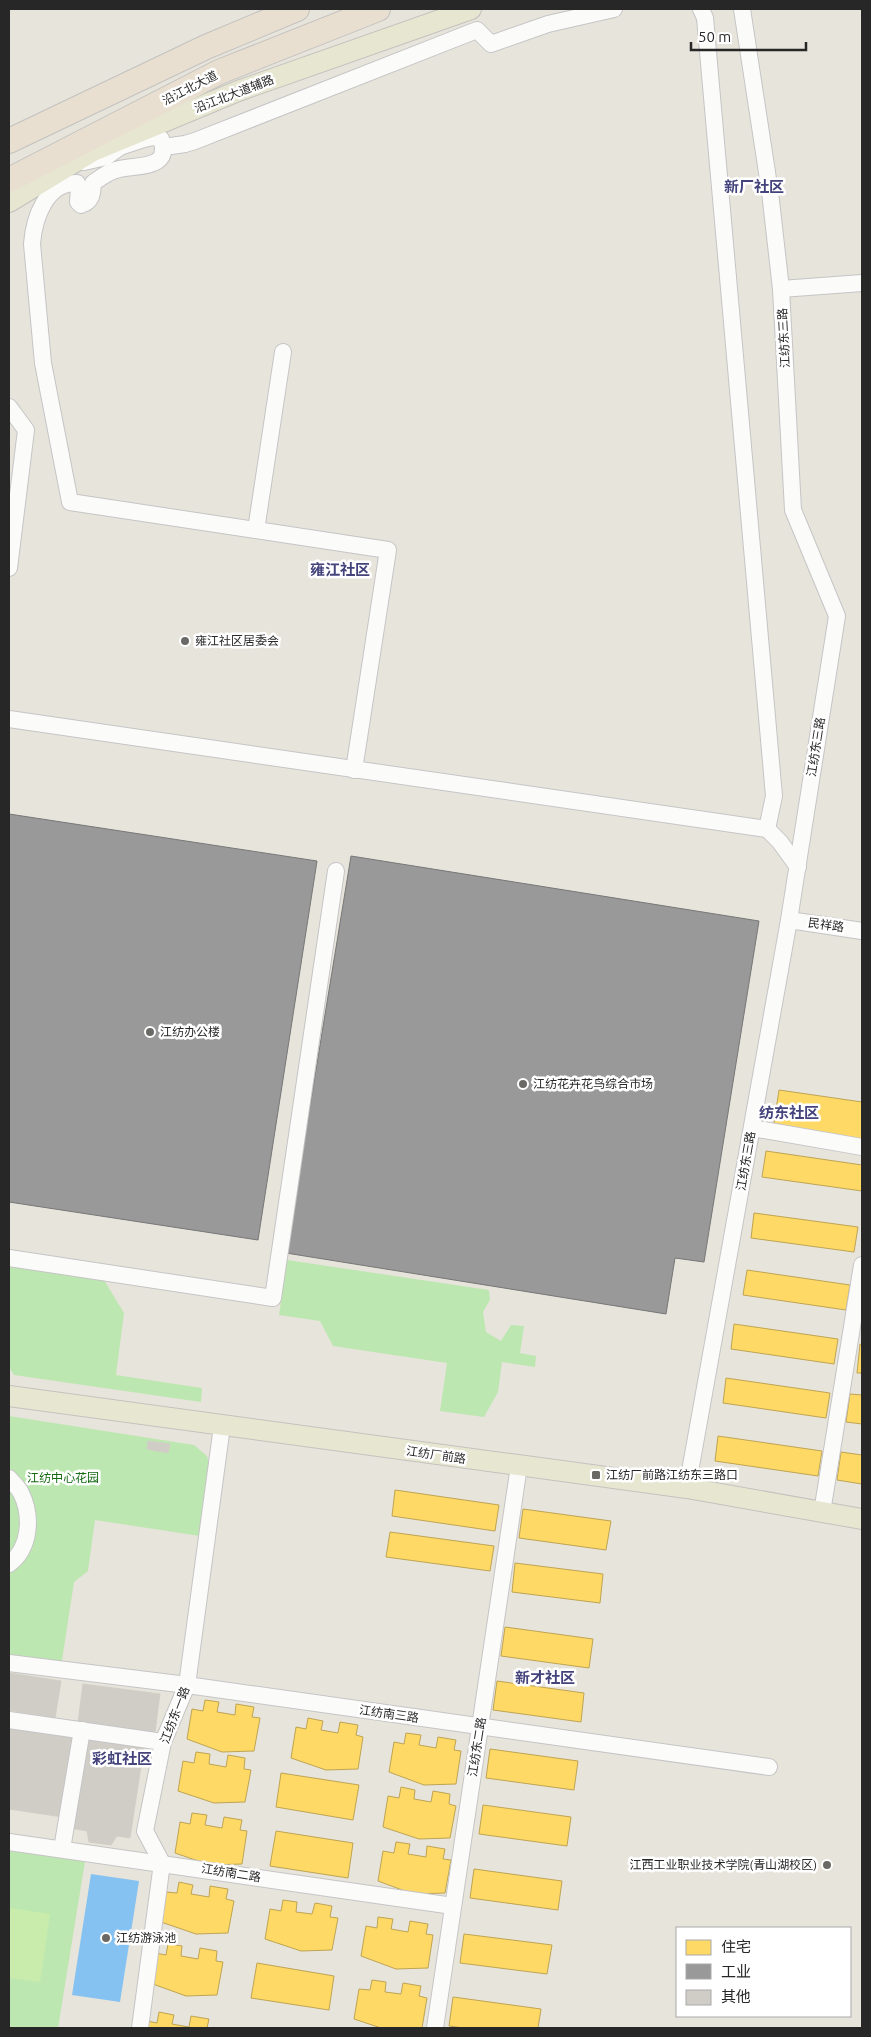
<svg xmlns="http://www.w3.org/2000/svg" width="871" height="2037" font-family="Ubuntu,'Noto Sans SC',sans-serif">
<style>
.green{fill:#bde7b0}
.pitch{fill:#c9ecac}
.water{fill:#86c2f1}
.homes{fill:#ffd966;stroke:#bea453}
.industry{fill:#999;stroke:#777}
.building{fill:#d0cdc7;stroke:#d2cfc7}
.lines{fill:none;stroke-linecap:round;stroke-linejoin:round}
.minor-casing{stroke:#c6c5c6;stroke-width:18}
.major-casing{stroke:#c3c2bf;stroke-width:22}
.highway-casing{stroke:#c3c2bf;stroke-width:26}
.minor{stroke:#fbfbfa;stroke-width:16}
.major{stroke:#e7e6d0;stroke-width:20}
.highway{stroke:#e8dfd1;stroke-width:24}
.poi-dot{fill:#6a6966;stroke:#fff;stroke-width:2}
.labels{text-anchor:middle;stroke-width:5;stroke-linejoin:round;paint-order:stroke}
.street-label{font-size:12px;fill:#272727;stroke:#fff}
.poi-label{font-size:12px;fill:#272727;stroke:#fff;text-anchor:start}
.park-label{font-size:12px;fill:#136a11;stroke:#fff}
.quarter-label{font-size:15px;font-weight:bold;fill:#44437c;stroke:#fff}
</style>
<rect width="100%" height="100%" fill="#e7e4db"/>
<g class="green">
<polygon points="287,1260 489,1290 490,1300 483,1312 486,1332 501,1341 511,1325 524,1326 520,1353 536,1356 535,1367 502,1362 498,1392 484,1417 440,1411 447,1363 333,1346 320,1321 279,1315"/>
<polygon points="9,1266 104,1280 124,1313 116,1375 202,1388 201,1402 14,1375 9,1367"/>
<polygon points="9,1416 194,1445 207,1456 210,1467 200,1536 95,1520 88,1571 74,1582 61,1667 9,1660"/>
<polygon points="9,1844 86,1855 58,2028 9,2028"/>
</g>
<polygon class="pitch" points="10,1908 50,1914 40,1982 9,1978"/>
<polygon class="water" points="91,1874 139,1881 120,2002 72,1995"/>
<g class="homes">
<polygon points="779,1090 862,1102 862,1144 773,1130"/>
<polygon points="766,1151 862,1165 862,1191 762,1177"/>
<polygon points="754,1213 858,1227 854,1252 751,1238"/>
<polygon points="747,1270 850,1285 846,1310 743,1295"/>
<polygon points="734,1324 838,1339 834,1364 731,1349"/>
<polygon points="860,1344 862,1345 862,1373 857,1373"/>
<polygon points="726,1378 830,1393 826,1418 723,1403"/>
<polygon points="850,1394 862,1395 862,1424 846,1422"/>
<polygon points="718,1436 822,1451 818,1476 715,1461"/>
<polygon points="841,1452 862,1455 862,1484 837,1480"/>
<polygon points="395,1490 499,1505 495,1531 392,1516"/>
<polygon points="523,1509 611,1521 606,1550 519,1538"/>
<polygon points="390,1532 494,1546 490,1571 386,1557"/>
<polygon points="515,1563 603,1574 600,1603 512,1592"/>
<polygon points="505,1627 593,1639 589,1668 501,1656"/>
<polygon points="497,1681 584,1693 581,1722 493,1710"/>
<polygon points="205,1700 219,1702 217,1712 235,1715 236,1704 254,1707 252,1717 260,1718 254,1751 222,1752 187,1739 192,1709 203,1711"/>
<polygon points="308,1718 323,1721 321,1730 338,1733 340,1722 358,1725 356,1735 363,1737 358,1769 326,1770 291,1758 296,1727 306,1729"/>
<polygon points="406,1733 421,1735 419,1745 436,1748 438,1737 456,1740 454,1750 461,1751 456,1784 424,1785 389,1772 394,1742 404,1744"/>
<polygon points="490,1749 578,1761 574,1790 486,1778"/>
<polygon points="196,1752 210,1754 209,1764 226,1767 228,1755 245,1758 244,1769 251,1770 245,1802 214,1803 178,1791 183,1761 194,1763"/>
<polygon points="281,1773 359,1785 353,1820 276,1807"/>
<polygon points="401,1787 415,1790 414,1799 431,1802 433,1791 450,1794 449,1804 456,1806 450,1838 419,1839 383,1827 388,1796 399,1798"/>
<polygon points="483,1805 571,1817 567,1846 479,1834"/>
<polygon points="192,1813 207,1815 205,1825 222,1828 224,1817 242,1820 240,1830 247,1831 242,1864 210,1865 175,1853 180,1822 190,1824"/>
<polygon points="276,1831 353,1843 348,1878 270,1866"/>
<polygon points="396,1842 410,1844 408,1854 426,1857 427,1846 445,1849 443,1859 451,1860 445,1893 413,1894 378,1881 383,1851 394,1853"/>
<polygon points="474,1869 562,1881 558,1910 470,1898"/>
<polygon points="179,1882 193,1885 191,1894 209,1897 210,1886 228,1889 226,1899 234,1901 228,1933 196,1934 161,1922 166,1892 177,1893"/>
<polygon points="283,1900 297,1902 296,1912 312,1914 315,1903 332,1906 330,1917 338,1918 332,1950 301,1951 265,1939 270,1909 281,1911"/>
<polygon points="378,1917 393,1919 391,1929 408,1932 410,1921 428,1924 426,1934 433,1935 428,1968 396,1969 361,1956 366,1926 377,1928"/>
<polygon points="464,1934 552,1945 547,1974 460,1963"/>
<polygon points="168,1944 182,1946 181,1956 198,1959 200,1948 217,1951 216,1961 223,1962 217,1995 186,1996 150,1983 155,1953 166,1955"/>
<polygon points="257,1963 334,1976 329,2010 251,1998"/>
<polygon points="372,1980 386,1982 385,1992 401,1994 403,1983 421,1986 419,1996 427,1998 422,2028 381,2028 354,2019 359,1989 370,1990"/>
<polygon points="453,1997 541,2009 538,2028 464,2028 449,2026"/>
<polygon points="159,2012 174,2015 172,2024 189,2027 191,2016 209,2019 207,2028 146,2028 147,2021 157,2023"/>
</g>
<g class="industry">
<polygon points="9,814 317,861 258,1240 9,1202"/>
<polygon points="351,856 759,921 704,1262 675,1258 666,1314 286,1253"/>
</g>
<g class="building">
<polygon points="148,1441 170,1444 168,1453 147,1449"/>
<polygon points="9,1673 61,1681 55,1718 9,1710"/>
<polygon points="83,1684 160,1694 155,1732 78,1722"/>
<polygon points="9,1729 75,1738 63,1817 9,1809"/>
<polygon points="83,1738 144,1747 130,1838 117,1836 111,1845 89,1842 87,1831 70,1828"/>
</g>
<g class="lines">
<g class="minor-casing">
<g id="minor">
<polyline points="701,9 705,18 774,796 767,829"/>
<polyline points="164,147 185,144 195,141 477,30 491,44 548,24 614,9"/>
<path d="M84,162L106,157L120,147L144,139L153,137L161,139C173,173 131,163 113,171C106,173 99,179 93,183C92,193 93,201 81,205L78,202L79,188L77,183C46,182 34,218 32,244L43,363L70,502L256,530"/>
<polyline points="781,289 862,283"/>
<polyline points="283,352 256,530 388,550 354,770"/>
<polyline points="9,407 26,430 9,568"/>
<polyline points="9,719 767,829 780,842 798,867"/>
<polyline points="789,920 862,931"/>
<polyline points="752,1128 862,1147"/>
<polyline points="9,1258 273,1298 336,871"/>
<path d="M9,1478C13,1483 18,1487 21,1493C32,1515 31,1548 9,1564"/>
<polyline points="687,1488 789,920 837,616 793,510 781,289 770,192 742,9"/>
<polyline points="822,1512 862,1265"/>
<polyline points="9,1663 187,1685 769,1767"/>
<polyline points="9,1720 163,1742"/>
<polyline points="9,1842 453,1906"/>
<polyline points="62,1849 82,1730"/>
<polyline points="140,2028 162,1863 145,1831 163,1742 187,1685 222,1426"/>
<polyline points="435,2028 519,1466"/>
</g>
</g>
<g class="major-casing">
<g id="major">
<polyline points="9,202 93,151 156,125 238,91 471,9"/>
<polyline points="9,1396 687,1488 862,1519"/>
</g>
</g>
<g class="highway-casing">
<g id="highway">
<polyline points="9,141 206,47 297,9"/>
<polyline points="9,180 219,72 378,9"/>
</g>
</g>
<use href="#minor" class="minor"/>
<use href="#major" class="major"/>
<use href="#highway" class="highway"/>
</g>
<g class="poi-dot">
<circle cx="185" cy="641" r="5"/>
<circle cx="150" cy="1032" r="5"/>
<circle cx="523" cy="1084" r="5"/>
<rect x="591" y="1470" width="10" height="10" rx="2.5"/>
<circle cx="827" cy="1865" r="5"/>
<circle cx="106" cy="1938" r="5"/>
</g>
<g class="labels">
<g class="street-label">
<text transform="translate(190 88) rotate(-27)" y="4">沿江北大道</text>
<text transform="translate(234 94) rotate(-21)" y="4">沿江北大道辅路</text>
<text transform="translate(784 338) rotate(-93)" y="4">江纺东三路</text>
<text transform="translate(816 747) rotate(-81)" y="4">江纺东三路</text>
<text transform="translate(826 925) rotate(8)" y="4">民祥路</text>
<text transform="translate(746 1161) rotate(-80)" y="4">江纺东三路</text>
<text transform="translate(436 1455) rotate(8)" y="4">江纺厂前路</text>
<text transform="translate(389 1714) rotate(8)" y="4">江纺南三路</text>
<text transform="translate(175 1715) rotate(-69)" y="4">江纺东一路</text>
<text transform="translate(477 1747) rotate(-81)" y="4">江纺东二路</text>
<text transform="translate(231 1873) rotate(9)" y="4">江纺南二路</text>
</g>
<g class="poi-label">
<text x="195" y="645">雍江社区居委会</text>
<text x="160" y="1036">江纺办公楼</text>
<text x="533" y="1088">江纺花卉花鸟综合市场</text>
<text x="606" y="1479">江纺厂前路江纺东三路口</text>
<text x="817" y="1869" text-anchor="end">江西工业职业技术学院(青山湖校区)</text>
<text x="116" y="1942">江纺游泳池</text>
</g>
<g class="park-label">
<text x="63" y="1482">江纺中心花园</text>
</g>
<g class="quarter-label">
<text x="754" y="192">新厂社区</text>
<text x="340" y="575">雍江社区</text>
<text x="789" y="1118">纺东社区</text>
<text x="545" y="1683">新才社区</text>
<text x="122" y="1764">彩虹社区</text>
</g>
</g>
<rect width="871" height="2037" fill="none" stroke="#272727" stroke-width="20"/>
<rect x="676" y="1927" width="175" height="90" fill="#ffffff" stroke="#a9a9a9"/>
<rect x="686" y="1940" width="25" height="15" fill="#ffd966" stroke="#a9a9a9"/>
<text x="721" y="1952" font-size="15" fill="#272727">住宅</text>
<rect x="686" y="1964" width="25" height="15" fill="#999999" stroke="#a9a9a9"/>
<text x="721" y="1977" font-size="15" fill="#272727">工业</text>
<rect x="686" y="1990" width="25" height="15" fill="#d0cdc7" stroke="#a9a9a9"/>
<text x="721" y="2002" font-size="15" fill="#272727">其他</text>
<path d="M691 42v8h115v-8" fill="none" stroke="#272727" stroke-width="2.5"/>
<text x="698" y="42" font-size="15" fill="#272727" stroke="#ffffff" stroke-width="4" paint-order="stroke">50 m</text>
</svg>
